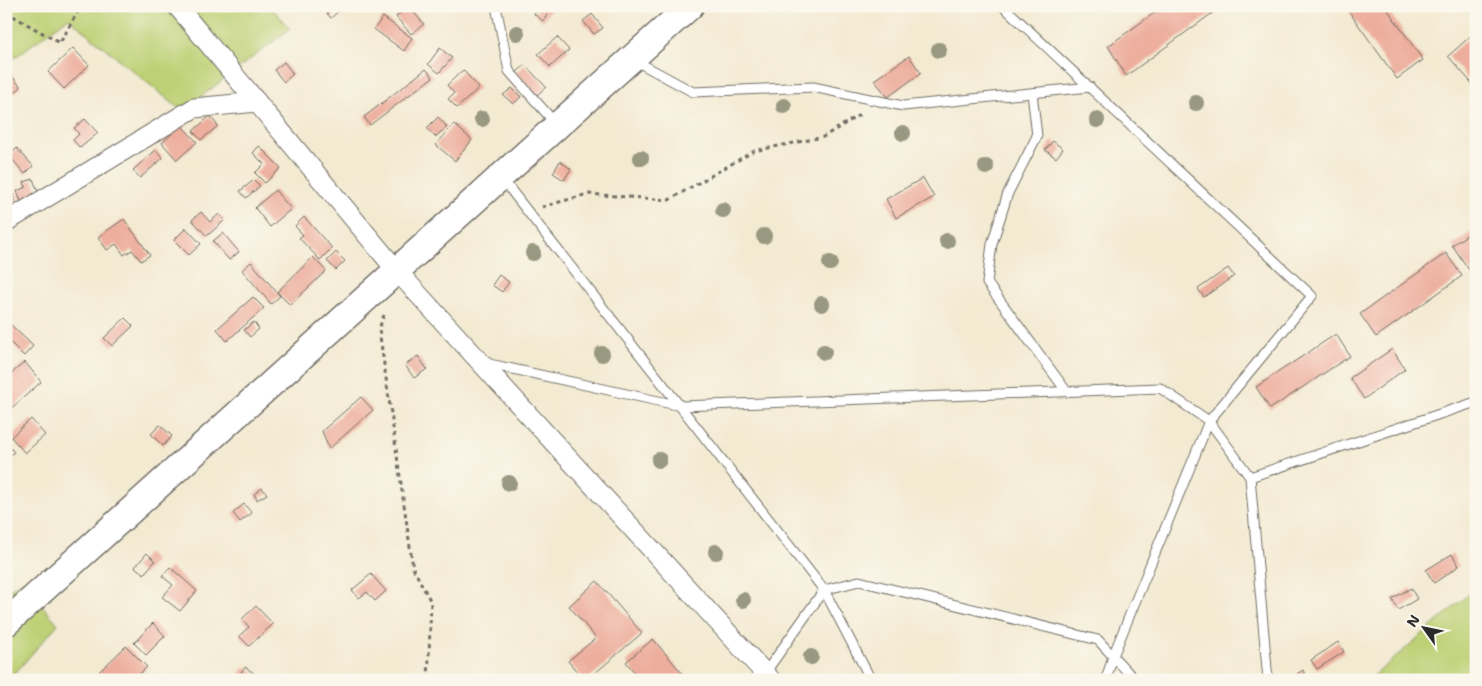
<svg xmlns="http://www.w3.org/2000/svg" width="1482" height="686" font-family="'Shantell Sans',sans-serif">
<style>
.green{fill:#bdd074;stroke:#747e50}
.building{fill:#edae9d}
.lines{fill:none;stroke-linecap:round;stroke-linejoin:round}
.lane-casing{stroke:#716e65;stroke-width:11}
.street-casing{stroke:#716e65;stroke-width:21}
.secondary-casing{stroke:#716e65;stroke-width:29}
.path{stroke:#716e65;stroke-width:3;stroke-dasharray:4 4;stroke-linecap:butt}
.lane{stroke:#fff;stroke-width:9}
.street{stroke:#fff;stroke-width:19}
.secondary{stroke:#fff;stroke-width:26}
.tree{fill:#999880}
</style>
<rect width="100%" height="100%" fill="#fbf7ec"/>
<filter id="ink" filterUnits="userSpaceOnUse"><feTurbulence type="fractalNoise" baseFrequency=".02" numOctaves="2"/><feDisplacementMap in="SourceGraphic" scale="10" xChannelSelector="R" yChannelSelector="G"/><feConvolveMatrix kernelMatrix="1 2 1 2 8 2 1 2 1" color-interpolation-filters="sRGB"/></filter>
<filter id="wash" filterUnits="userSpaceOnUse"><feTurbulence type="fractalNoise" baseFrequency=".0096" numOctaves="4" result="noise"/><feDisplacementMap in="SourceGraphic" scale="20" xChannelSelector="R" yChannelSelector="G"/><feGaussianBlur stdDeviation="1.12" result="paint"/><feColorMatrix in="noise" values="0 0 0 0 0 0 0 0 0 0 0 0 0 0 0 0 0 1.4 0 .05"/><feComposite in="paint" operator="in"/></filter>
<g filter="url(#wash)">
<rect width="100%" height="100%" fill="#f3ead2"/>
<g class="green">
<polygon points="6,6 270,6 290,29 182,111 68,18 6,64"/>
<polygon points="22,582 58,624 9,680 6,680 6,591"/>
<polygon points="1476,588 1476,680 1369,680"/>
</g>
<g id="blocks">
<g class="building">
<polygon points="321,6 344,6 331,18"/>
<polygon points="408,6 424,24 411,34 396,17"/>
<polygon points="539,6 553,6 543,21 534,14"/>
<polygon points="1164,6 1222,6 1126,76 1108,46"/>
<polygon points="1345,6 1385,6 1423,60 1397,79"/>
<polygon points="592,14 603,28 594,34 583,21"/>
<polygon points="383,17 412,38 404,51 374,29"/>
<polygon points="1472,35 1476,39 1476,88 1448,56"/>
<polygon points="557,37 569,50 550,67 538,54"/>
<polygon points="73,48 89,65 64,89 48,72"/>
<polygon points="440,48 452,58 439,73 428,64"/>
<polygon points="909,56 921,73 888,97 874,80"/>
<polygon points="284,62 293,74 284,82 274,70"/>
<polygon points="525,65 546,87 537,95 516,73"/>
<polygon points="426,69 433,77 370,125 364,117"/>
<polygon points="463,70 479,88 457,108 448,99 454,93 447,85"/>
<polygon points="12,76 21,87 6,100 6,81"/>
<polygon points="512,88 521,97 513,104 503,95"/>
<polygon points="210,116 218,126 201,140 193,131"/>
<polygon points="438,117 447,127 435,137 427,128"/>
<polygon points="85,119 98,133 80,148 73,140 79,134 74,128"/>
<polygon points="454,124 472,140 455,161 436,145"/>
<polygon points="181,125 197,142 177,160 162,143"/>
<polygon points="1053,141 1063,149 1056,158 1045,150"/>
<polygon points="259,146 281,168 265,183 255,173 264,164 253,153"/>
<polygon points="17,148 33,166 25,174 9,156"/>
<polygon points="156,150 163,158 140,178 133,170"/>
<polygon points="560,161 571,169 564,180 553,173"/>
<polygon points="923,178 934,197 896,218 886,199"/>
<polygon points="33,179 40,197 22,204 17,191 26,187 24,182"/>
<polygon points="254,180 260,186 246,198 240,191"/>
<polygon points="275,190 291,209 270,227 255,208"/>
<polygon points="14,195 17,205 6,208 6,197"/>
<polygon points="201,212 210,222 219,214 225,220 207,236 192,220"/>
<polygon points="304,217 332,248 320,260 299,238 303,235 295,226"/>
<polygon points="124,219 150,255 141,261 132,250 124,255 116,244 107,250 98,237"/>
<polygon points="186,228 201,244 189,255 174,240"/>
<polygon points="1476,229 1476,280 1452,245"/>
<polygon points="223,233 239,252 229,260 213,241"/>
<polygon points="336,252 345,261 336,270 327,261"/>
<polygon points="1446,253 1462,276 1376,337 1360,314"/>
<polygon points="313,257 326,271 290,305 277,292"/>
<polygon points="251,262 280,296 271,304 242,270"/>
<polygon points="1228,268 1234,276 1204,297 1198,289"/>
<polygon points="499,275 509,282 502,292 492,285"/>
<polygon points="253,297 264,308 227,341 217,329"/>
<polygon points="125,318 133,326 112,346 104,338"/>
<polygon points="8,322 33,346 24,356 6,338 6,324"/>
<polygon points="254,322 259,329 250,337 244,330"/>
<polygon points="1336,334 1350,356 1270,409 1256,387"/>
<polygon points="1392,349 1405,369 1364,399 1350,378"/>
<polygon points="418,356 427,369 414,378 405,365"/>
<polygon points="25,362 41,382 6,413 6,378"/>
<polygon points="361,397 373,410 329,449 322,431"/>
<polygon points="31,419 45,435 25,453 11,437"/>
<polygon points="160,425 172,436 163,446 151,434"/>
<polygon points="6,443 14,452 6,459"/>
<polygon points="262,488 267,494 257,500 254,494"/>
<polygon points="244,504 252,513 240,522 233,513"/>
<polygon points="147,553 155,561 144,574 135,567"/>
<polygon points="1452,554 1459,566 1434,583 1426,570"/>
<polygon points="170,567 197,591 180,611 162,597 173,585 162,576"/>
<polygon points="371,574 386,591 375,601 367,592 359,598 352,590"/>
<polygon points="597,581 642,633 587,680 584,680 568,661 596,638 569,606"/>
<polygon points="1411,588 1417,599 1398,610 1392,599"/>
<polygon points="256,606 273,624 249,646 239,636 249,627 242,619"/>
<polygon points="153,623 165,636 146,655 134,643"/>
<polygon points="653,639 688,680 641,680 626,662"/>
<polygon points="1338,642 1344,652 1317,669 1311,660"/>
<polygon points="126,646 147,667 133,680 107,680 99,672"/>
<polygon points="245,667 261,678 260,680 236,680"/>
<polygon points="1303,670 1307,680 1288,680"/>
</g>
</g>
</g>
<g filter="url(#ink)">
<use href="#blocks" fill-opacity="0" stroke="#716e65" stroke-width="1"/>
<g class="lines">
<g class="lane-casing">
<g id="lane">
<polyline points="496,6 509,71 556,124"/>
<polyline points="1003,6 1312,296 1209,421 1113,656 1106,680"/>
<polyline points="634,60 693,92 813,87 903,106 1090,87"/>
<polyline points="1032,93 1037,136 1008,193 992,244 987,283 1067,392"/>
<polyline points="503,180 824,590 871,680"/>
<polyline points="485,363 681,406 1160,388 1209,421 1250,477 1268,680"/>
<polyline points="1250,477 1476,402"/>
<polyline points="765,673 824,590 859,581 1098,640 1135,680"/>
</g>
</g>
<g class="street-casing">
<g id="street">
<polyline points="177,6 397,271 771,680"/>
<polyline points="6,222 194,108 257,102"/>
</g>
</g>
<g class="secondary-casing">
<polyline id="secondary" points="6,623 690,6"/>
</g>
<g class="path">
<polyline points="6,12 60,43 81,6"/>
<polyline points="542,207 588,194 669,200 754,151 823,137 861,114"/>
<polyline points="384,315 379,329 413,568 431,602 428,680"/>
</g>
<use href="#lane" class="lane"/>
<use href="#street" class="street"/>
<use href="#secondary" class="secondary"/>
</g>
<g class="tree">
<circle cx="517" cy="33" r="8"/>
<circle cx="939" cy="50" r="8"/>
<circle cx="1196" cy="103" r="8"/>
<circle cx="784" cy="106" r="8"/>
<circle cx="482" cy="119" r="8"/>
<circle cx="1097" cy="120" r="8"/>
<circle cx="903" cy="133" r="8"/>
<circle cx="641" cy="158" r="8"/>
<circle cx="986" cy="167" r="8"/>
<circle cx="723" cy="210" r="8"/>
<circle cx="764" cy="236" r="8"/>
<circle cx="947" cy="241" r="8"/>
<circle cx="533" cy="253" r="8"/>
<circle cx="830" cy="263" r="8"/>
<circle cx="822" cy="304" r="8"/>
<circle cx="824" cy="352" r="8"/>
<circle cx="602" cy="354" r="8"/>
<circle cx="659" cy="460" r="8"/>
<circle cx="509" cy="483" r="8"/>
<circle cx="716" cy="552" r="8"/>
<circle cx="743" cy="600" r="8"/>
<circle cx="811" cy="657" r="8"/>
</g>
</g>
<rect width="1482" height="686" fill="none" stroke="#fbf7ec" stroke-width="25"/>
<g transform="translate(1424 628) rotate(303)" stroke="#fbf7ec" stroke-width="4" paint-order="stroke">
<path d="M0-4L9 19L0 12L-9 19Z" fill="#2b2b2b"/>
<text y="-8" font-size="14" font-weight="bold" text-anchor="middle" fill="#2b2b2b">N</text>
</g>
</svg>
